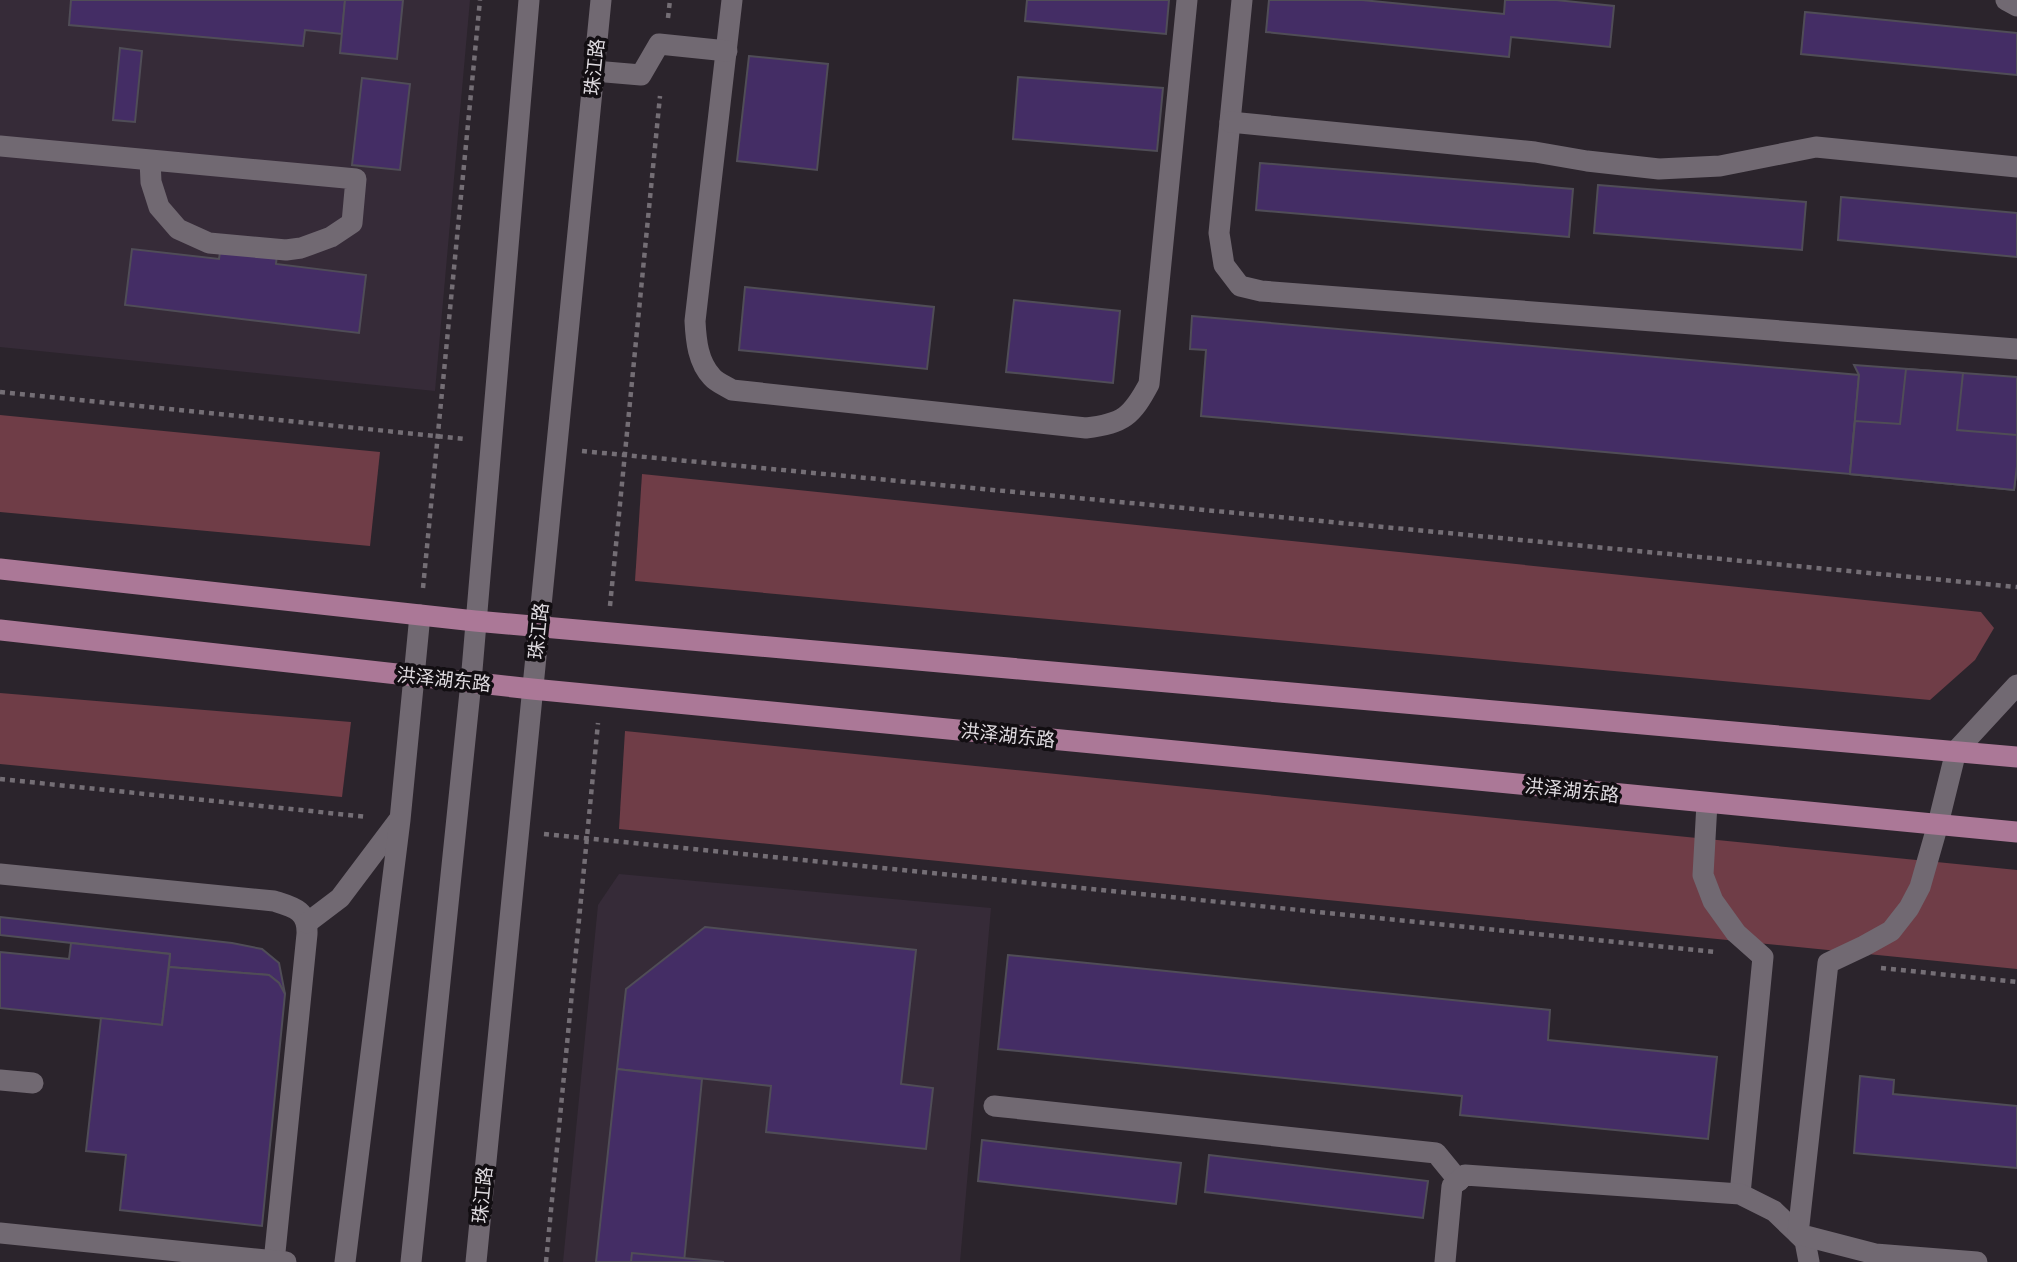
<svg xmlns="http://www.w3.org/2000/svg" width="2017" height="1262" font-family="'IBM Plex Sans','Noto Sans SC',sans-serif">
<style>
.built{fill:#362b38}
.green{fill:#6f3d47}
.building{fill:#442d65;stroke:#504d57;stroke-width:2}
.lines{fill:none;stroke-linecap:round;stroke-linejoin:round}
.path{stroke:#746e75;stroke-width:4.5;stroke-dasharray:5 5;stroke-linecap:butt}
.minor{stroke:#716972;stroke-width:21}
.major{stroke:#ab7897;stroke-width:21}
.labels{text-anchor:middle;stroke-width:7;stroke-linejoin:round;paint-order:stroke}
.street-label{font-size:19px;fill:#dfdbe0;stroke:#120e12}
</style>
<rect width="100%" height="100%" fill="#2b242c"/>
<g class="built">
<polygon points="0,0 470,0 435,391 0,347"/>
<polygon points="619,874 991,908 960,1262 563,1262 598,905"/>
</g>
<g class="green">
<polygon points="0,415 380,452 370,546 0,512"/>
<polygon points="642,474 1981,612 1994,628 1975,660 1930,700 635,581"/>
<polygon points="0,693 351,722 342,797 0,764"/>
<polygon points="625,731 2017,870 2017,969 619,829"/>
</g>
<g class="building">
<polygon points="71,0 345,0 342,34 305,30 303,46 69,25"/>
<polygon points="345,0 403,0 397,59 340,53"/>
<polygon points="1027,0 1169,0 1166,34 1025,21"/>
<polygon points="1269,0 1362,0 1504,14 1505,0 1556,0 1614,6 1610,47 1511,37 1509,57 1266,32"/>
<polygon points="1805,12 2017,33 2017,75 1801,54"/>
<polygon points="120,48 142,51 135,122 113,120"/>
<polygon points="749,56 828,64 817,170 737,161"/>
<polygon points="1018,77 1163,88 1157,151 1013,139"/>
<polygon points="362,78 410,84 400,170 352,165"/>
<polygon points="1260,163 1573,189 1569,237 1256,210"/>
<polygon points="1598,185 1806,202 1802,250 1594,233"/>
<polygon points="1841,197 2017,213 2017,257 1838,240"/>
<polygon points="222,239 278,245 276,264 366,275 359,333 125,305 132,249 219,259"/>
<polygon points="745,287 934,307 927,369 739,350"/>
<polygon points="1014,300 1120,311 1113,383 1006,372"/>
<polygon points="1192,316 1859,375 1850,474 1201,416 1206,350 1190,349"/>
<polygon points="1854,365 2017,377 2017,466 2014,490 1850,474 1859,375"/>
<polygon points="1906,369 1963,373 1957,430 2017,435 2017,466 2014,490 1850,474 1855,421 1900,424"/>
<polygon points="0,917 232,943 262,949 279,963 285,994 279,983 269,975 169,967 170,954 0,935"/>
<polygon points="705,927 916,950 901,1084 933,1088 926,1149 766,1132 771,1086 617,1069 626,989"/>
<polygon points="71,943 170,954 162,1025 0,1008 0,952 69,959"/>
<polygon points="1008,955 1550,1010 1548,1040 1717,1057 1708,1139 1460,1115 1462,1096 998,1049"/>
<polygon points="169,967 269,975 279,983 285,994 262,1226 120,1210 126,1155 86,1151 101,1018 162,1025"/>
<polygon points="617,1069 702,1079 684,1262 596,1262"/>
<polygon points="1860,1076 1894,1080 1893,1094 2017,1106 2017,1168 1854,1153"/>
<polygon points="982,1140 1181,1163 1176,1204 978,1181"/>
<polygon points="1209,1155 1428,1181 1423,1218 1205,1192"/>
<polygon points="632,1253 724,1262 631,1262"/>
</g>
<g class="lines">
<g class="path">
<polyline points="668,18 670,0"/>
<polyline points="0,392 466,439"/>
<polyline points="582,451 2017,587"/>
<polyline points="423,588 480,0"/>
<polyline points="610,606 660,96"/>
<polyline points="0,779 368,817"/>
<polyline points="544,834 1716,952"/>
<polyline points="1881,968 2017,982"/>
<polyline points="546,1262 598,723"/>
</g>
<g class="minor">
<path d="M732,0L695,321C696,341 698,362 712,377C717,383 726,386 732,390L1086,428C1123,424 1132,416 1149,384L1187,0"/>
<polyline points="1242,0 1219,233 1224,265 1240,286 1261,291 2017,349"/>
<polyline points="2006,0 2017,6"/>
<polyline points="594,71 641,75 659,44 727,51"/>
<polyline points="1230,122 1535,152 1587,161 1659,169 1720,166 1816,147 2017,167"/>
<polyline points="0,146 335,177 356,179 352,223 331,237 301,248 286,250 209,243 178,229 159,207 151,182 150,160"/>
<polyline points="1707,803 1703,875 1713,901 1736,933 1763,957 1740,1194"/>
<path d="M0,874L274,901C293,907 308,910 307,934L274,1262"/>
<polyline points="307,923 340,898 398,821"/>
<polyline points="0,1080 33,1083"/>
<polyline points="994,1106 1436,1153 1459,1181"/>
<polyline points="0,1233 286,1262"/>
<polyline points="345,1262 400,820 420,615"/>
<polyline points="411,1262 471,682 529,0"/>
<polyline points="476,1262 601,0"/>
<polyline points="1445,1262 1452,1186 1465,1175 1740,1194 1774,1211 1798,1234 1805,1241 1809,1262"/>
<polyline points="1977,1262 1875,1254 1798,1234 1828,963 1864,946 1891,931 1909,908 1920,887 1938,824 1956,751 2017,685"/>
</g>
<g class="major">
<polyline points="0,569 475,621 2017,757"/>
<polyline points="0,630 532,689 2017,832"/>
</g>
</g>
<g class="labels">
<g class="street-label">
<text transform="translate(594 67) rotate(-84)" y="7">珠江路</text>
<text transform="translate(538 631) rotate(-84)" y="7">珠江路</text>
<text transform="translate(444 679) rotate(6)" y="7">洪泽湖东路</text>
<text transform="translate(1008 735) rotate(6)" y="7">洪泽湖东路</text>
<text transform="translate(1572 790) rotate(6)" y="7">洪泽湖东路</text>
<text transform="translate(482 1195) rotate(-84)" y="7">珠江路</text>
</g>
</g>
</svg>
